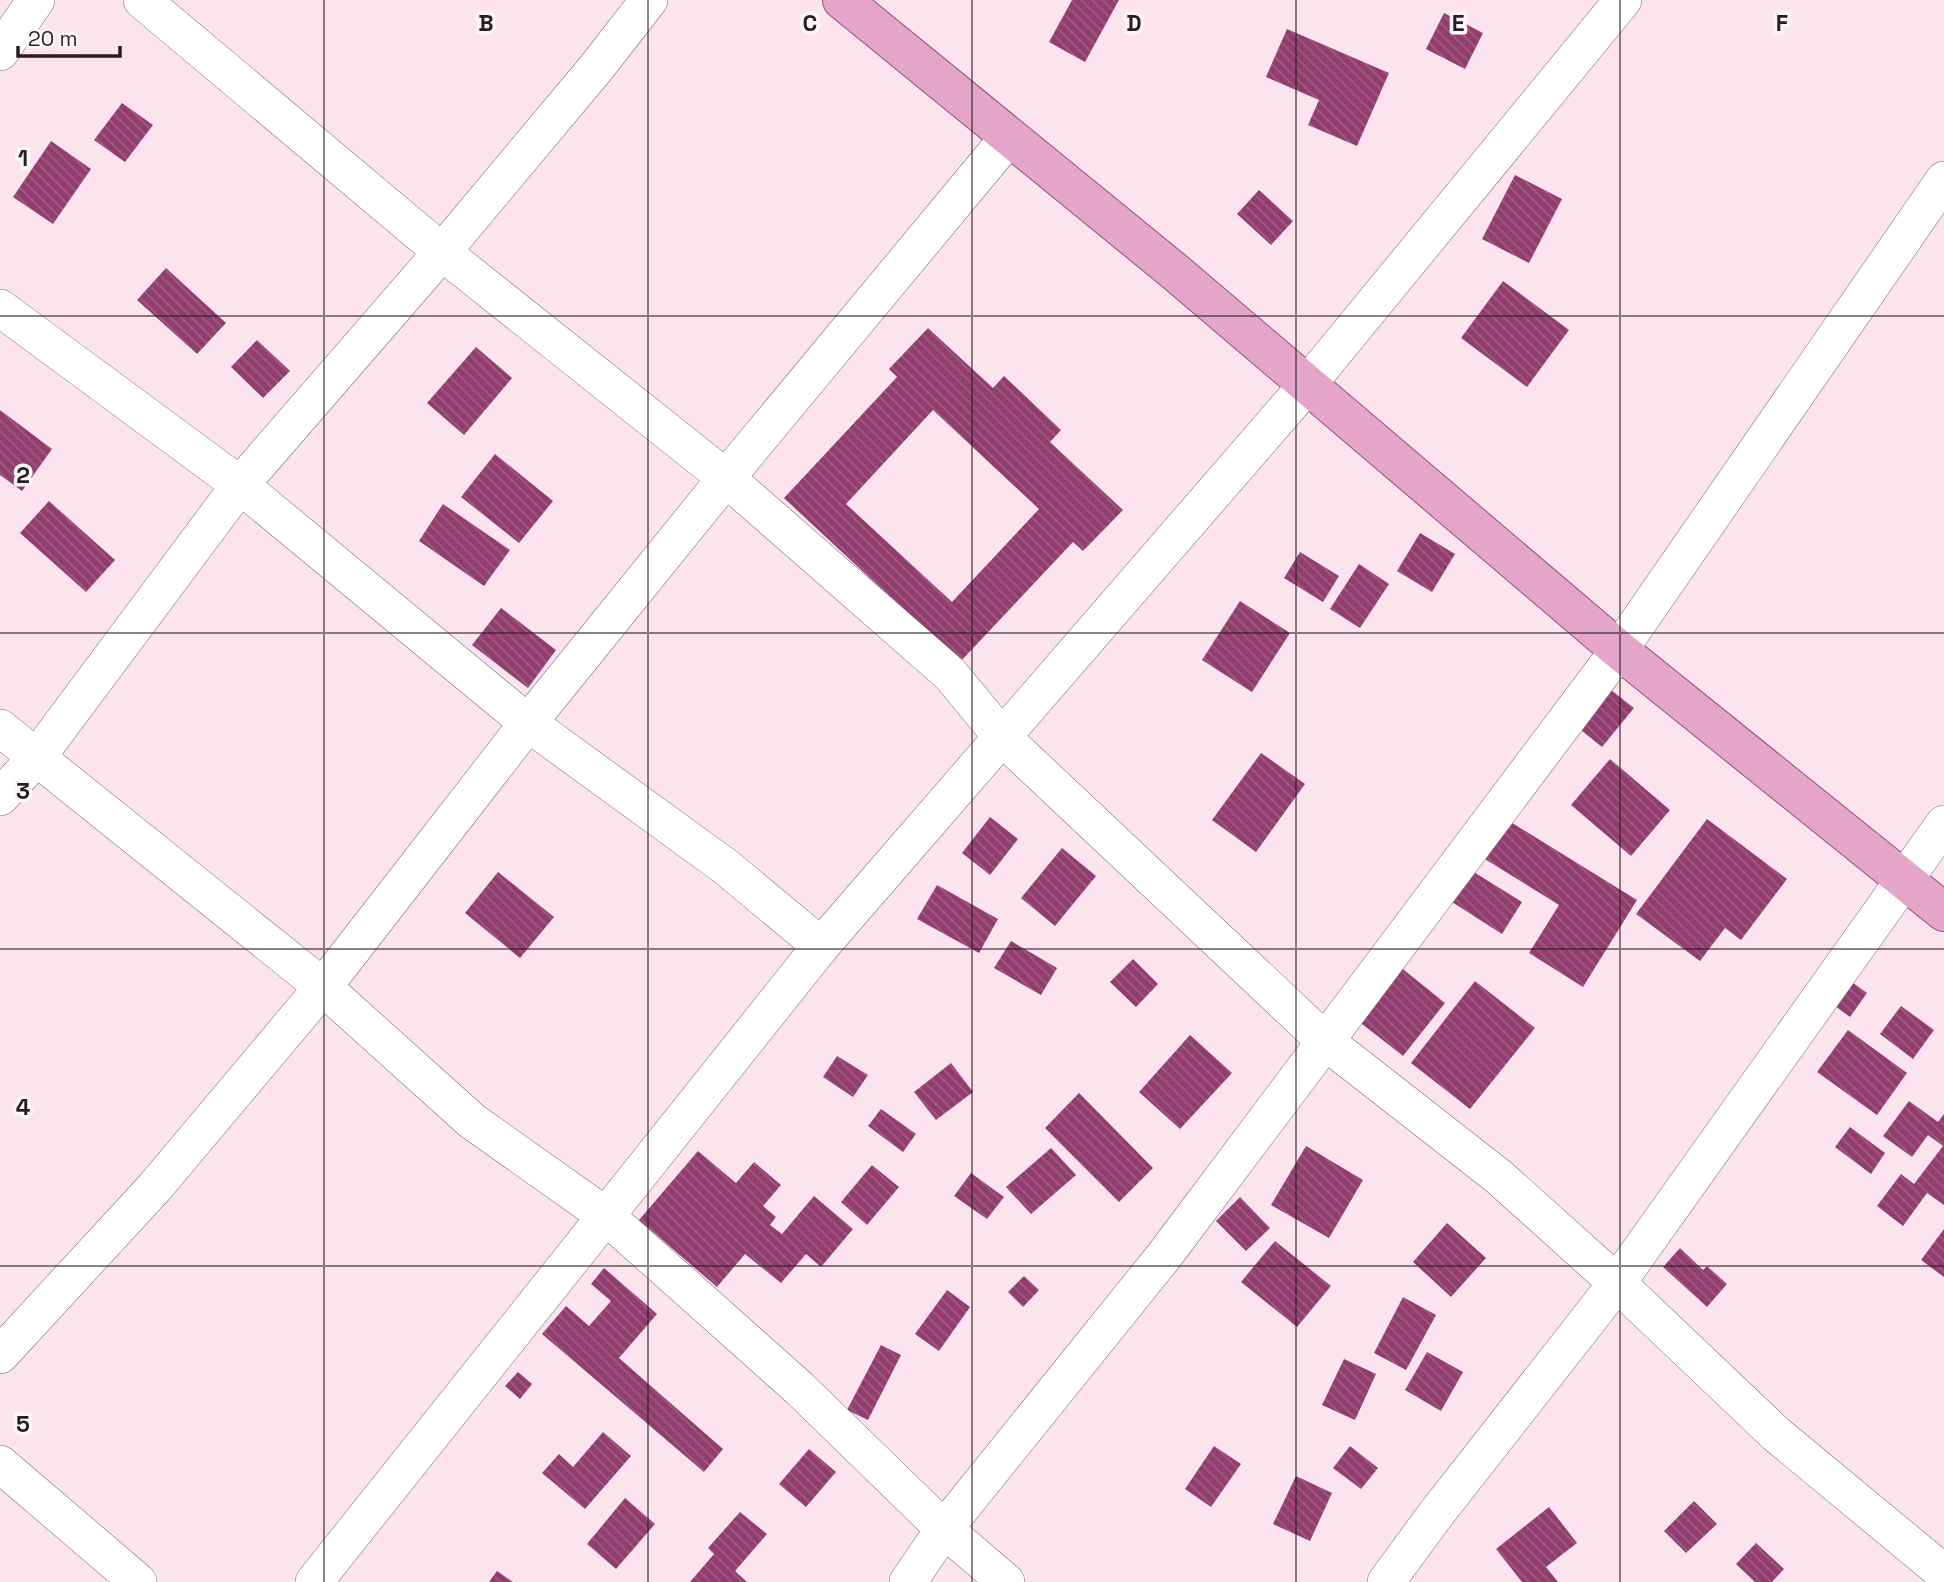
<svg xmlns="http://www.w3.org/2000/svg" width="1944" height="1582" font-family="'Space Grotesk',sans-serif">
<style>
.building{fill:url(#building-back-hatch);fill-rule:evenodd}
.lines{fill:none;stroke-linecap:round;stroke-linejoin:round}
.minor-casing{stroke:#826774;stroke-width:38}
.major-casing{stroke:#964e76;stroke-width:40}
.minor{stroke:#fff;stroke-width:37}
.major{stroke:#e4a5c8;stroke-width:38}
.grid{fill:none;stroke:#281d23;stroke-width:2;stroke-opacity:0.55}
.grid-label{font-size:23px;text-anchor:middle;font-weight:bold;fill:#281d23;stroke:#fdf7fa;stroke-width:7;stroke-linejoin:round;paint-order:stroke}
</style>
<defs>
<pattern id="building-back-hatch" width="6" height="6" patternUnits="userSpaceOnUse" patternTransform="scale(1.75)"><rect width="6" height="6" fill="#923d6e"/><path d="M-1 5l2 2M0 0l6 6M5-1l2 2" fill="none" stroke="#9d5c82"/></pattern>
</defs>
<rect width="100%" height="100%" fill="#fce4ef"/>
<g class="building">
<polygon points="1072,0 1119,0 1085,62 1049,42"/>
<polygon points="1444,13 1483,33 1465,69 1426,49"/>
<polygon points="1287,29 1389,73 1357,146 1308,125 1319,100 1266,77"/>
<polygon points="122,103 153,125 125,162 94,140"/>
<polygon points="51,141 91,169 53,224 13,197"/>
<polygon points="1515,175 1562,199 1529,263 1482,239"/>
<polygon points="1259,190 1293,221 1271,245 1237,214"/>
<polygon points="166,268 226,323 197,354 137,300"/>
<polygon points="1503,281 1569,330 1527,387 1461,338"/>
<path d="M928,328L993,388L1004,376L1061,430L1050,442L1123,510L1083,551L1073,542L960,662L784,498L897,377L889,369ZM933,410L1039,509L952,602L846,504Z"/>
<polygon points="257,340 290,371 263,398 231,367"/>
<polygon points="476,347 512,378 464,435 427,403"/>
<polygon points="0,410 52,449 22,491 0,475"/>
<polygon points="495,454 553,501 519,543 461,497"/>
<polygon points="49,501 115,560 86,592 20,533"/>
<polygon points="443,504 510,550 484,586 419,541"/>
<polygon points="1420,533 1455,554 1432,592 1397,571"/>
<polygon points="1300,552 1339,576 1323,602 1284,578"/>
<polygon points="1359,564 1389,584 1360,628 1330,609"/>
<polygon points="1240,601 1290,633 1252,692 1202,660"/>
<polygon points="501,608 556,650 528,688 472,645"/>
<polygon points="1607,687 1634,708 1602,747 1576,726"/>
<polygon points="1261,753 1305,784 1256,852 1212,820"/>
<polygon points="1610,759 1670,810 1631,856 1571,805"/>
<polygon points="990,817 1018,839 990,875 962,853"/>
<polygon points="1504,818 1637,900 1583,987 1529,953 1559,905 1480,856"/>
<polygon points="1707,819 1787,879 1741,940 1725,928 1700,961 1636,914"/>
<polygon points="1062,848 1096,876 1055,926 1021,898"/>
<polygon points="1472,871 1522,902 1502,934 1452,902"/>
<polygon points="498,872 554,917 520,958 465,913"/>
<polygon points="937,885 998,919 979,953 917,919"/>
<polygon points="1011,941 1057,968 1041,995 994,968"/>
<polygon points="1133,959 1158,984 1136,1007 1110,982"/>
<polygon points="1399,966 1445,1003 1403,1056 1357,1020"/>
<polygon points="1475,981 1535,1028 1470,1109 1411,1063"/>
<polygon points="1852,982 1867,993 1850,1017 1835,1006"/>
<polygon points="1901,1006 1934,1030 1913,1059 1880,1034"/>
<polygon points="1848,1030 1907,1073 1877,1115 1817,1072"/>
<polygon points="1190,1035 1232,1073 1180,1129 1139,1092"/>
<polygon points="837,1056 868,1075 853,1097 823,1077"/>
<polygon points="951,1063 973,1092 936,1120 914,1092"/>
<polygon points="1079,1093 1153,1168 1119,1202 1045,1128"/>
<polygon points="1909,1101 1938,1122 1944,1114 1944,1205 1927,1193 1903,1226 1877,1206 1901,1174 1914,1184 1943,1146 1928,1135 1912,1157 1883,1136"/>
<polygon points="881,1109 916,1134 903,1152 868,1126"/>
<polygon points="1850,1127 1885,1153 1871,1174 1835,1147"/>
<polygon points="1306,1146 1363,1180 1329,1238 1271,1205"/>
<polygon points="1051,1148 1076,1175 1031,1214 1006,1187"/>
<polygon points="698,1151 736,1183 754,1162 781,1185 763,1206 776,1217 770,1225 782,1234 814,1196 853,1229 821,1267 806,1254 781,1283 745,1254 717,1287 639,1220"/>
<polygon points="872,1165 899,1187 867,1225 841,1202"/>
<polygon points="971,1173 1004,1197 987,1219 954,1196"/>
<polygon points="1240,1197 1270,1228 1246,1251 1216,1221"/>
<polygon points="1447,1223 1486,1258 1451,1297 1413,1262"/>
<polygon points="1944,1229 1944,1277 1921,1260"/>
<polygon points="1275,1241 1331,1286 1297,1327 1241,1282"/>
<polygon points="1680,1248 1703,1270 1707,1266 1727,1284 1707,1307 1663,1267"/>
<polygon points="604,1268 657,1314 619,1358 723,1449 704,1472 542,1334 566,1306 589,1326 611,1301 591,1284"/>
<polygon points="1024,1276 1039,1290 1023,1307 1008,1292"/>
<polygon points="947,1290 970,1307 939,1351 915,1334"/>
<polygon points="1403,1297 1436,1315 1406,1370 1374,1353"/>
<polygon points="881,1345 901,1355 868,1420 847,1410"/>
<polygon points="1427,1352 1463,1372 1441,1411 1405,1390"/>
<polygon points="1344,1359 1376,1374 1355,1420 1322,1405"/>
<polygon points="518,1372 532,1384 520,1399 505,1386"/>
<polygon points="603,1432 631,1456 585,1509 542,1473 559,1454 573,1467"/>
<polygon points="1214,1446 1241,1464 1211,1507 1185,1489"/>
<polygon points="1350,1446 1378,1468 1361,1489 1333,1468"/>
<polygon points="809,1449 836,1472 806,1507 779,1484"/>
<polygon points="1296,1476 1332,1493 1310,1541 1273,1524"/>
<polygon points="625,1498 655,1524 616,1569 587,1544"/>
<polygon points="1694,1501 1717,1524 1686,1553 1664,1531"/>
<polygon points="1549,1507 1577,1543 1546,1567 1558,1582 1522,1582 1496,1549"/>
<polygon points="740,1512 767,1534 735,1571 747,1582 690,1582 714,1554 708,1548"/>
<polygon points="1756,1543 1784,1569 1772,1582 1755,1582 1736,1564"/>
<polygon points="497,1571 513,1582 489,1582"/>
</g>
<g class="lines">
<g class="minor-casing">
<g id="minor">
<polyline points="142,0 442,252 726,478 950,674 1002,737 1325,1041 1499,1177 1617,1283 1776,1434 1944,1573"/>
<polyline points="0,52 36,0"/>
<polyline points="0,308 240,485 528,723 726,867 821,946"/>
<polyline points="0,728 323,987 472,1121 606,1216 799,1388 944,1529 1006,1582"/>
<polyline points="0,797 37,757 240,485 442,252 596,68 649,0"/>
<polyline points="0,1355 155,1187 323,987 528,723 726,478 1009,137"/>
<polyline points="0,1464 138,1582"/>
<polyline points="314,1582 821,946 1307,385 1623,0"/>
<polyline points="908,1582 944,1529 1164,1256 1619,650 1944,180"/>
<polyline points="1386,1582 1436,1514 1617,1283 1944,824"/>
</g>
</g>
<g class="major-casing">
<polyline id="major" points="842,0 1174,271 1619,650 1944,912"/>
</g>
<use href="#minor" class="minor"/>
<use href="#major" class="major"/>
</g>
<path class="grid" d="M324,0V1582M648,0V1582M972,0V1582M1296,0V1582M1620,0V1582M0,316H1944M0,633H1944M0,949H1944M0,1266H1944"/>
<g class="grid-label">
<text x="486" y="31">B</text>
<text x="810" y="31">C</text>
<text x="1134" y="31">D</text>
<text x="1458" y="31">E</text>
<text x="1782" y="31">F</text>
<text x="23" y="166">1</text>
<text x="23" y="483">2</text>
<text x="23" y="799">3</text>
<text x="23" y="1115">4</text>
<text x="23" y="1432">5</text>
</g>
<path d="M18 46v10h102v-10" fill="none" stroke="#281d23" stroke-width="3.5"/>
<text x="28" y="46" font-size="21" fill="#281d23" stroke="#fdf7fa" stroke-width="5" paint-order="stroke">20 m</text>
</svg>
